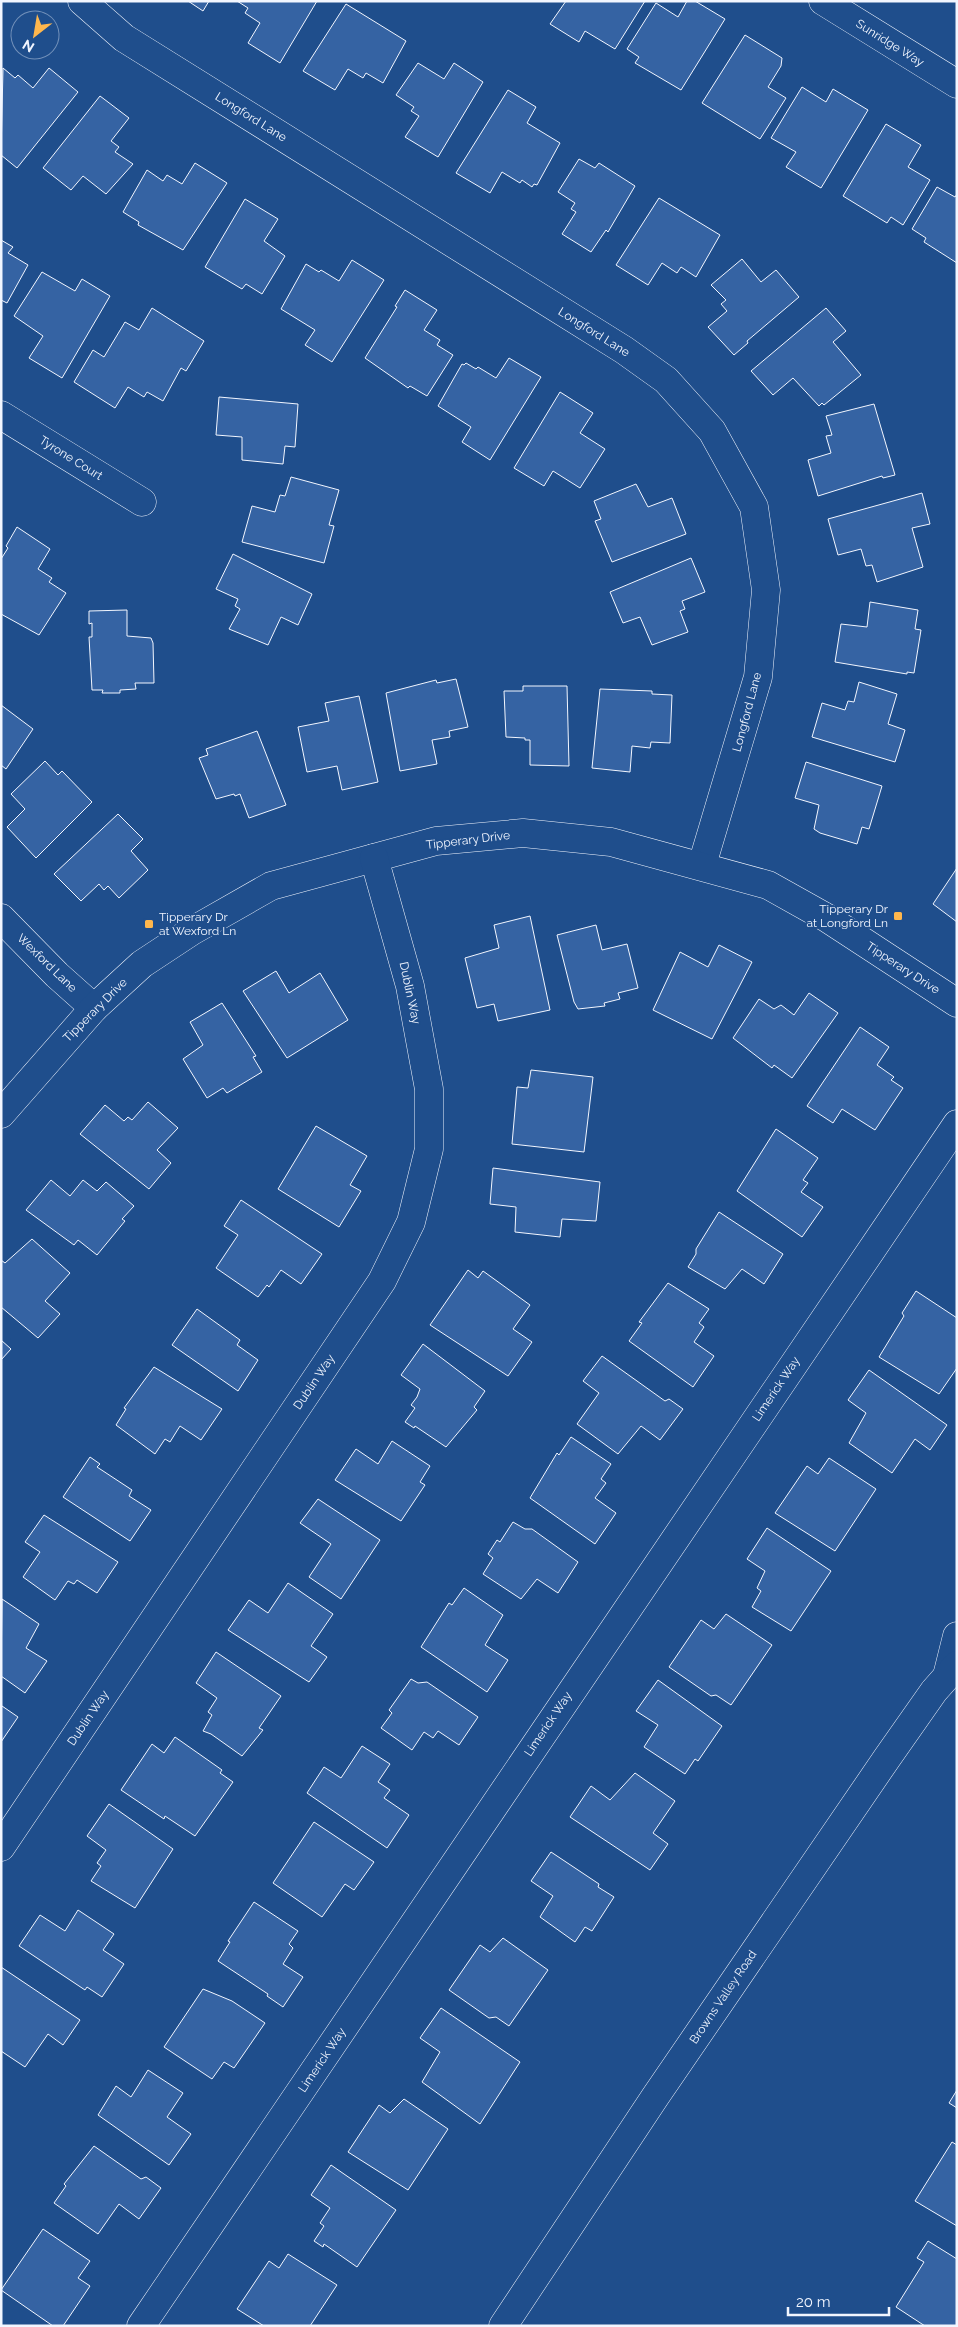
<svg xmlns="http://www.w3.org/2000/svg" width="958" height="2327" font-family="Raleway,sans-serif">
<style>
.building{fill:#3563a3;stroke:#f2f6ff}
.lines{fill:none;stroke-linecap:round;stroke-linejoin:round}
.minor-casing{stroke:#f2f6ff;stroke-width:29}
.secondary-casing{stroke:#f2f6ff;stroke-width:29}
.minor{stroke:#1f4e8c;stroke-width:28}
.secondary{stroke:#1f4e8c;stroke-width:28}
.poi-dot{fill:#ffb74d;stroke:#1f4e8c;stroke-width:2}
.labels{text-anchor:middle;stroke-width:4;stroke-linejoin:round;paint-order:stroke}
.street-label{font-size:12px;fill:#f2f6ff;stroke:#1f4e8c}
.poi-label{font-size:12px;fill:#f2f6ff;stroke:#1f4e8c;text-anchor:end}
</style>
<rect width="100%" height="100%" fill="#1f4e8c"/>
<g class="building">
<polygon points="188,1 209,1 203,11"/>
<polygon points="237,1 317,1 280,63 248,43 260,23 245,13 248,8"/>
<polygon points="566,1 645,1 615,49 585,31 579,42 550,24"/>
<polygon points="687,1 695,1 725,19 681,90 635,63 639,57 627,49 656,3 678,17"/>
<polygon points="346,4 406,41 383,83 366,73 363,78 348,69 335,90 303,71"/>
<polygon points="745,35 782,58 781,66 768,87 786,98 760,139 702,103"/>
<polygon points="418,63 444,79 454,63 483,82 438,157 405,137 419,116 411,111 414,107 396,95"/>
<polygon points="3,68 15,78 18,75 33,88 49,68 78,92 17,168 1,155"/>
<polygon points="802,87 826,102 833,89 868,110 821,188 786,167 796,152 771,138"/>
<polygon points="508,90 536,107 527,123 560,143 537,185 534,184 532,187 522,180 520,183 502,172 490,193 456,173"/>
<polygon points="100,96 129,118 111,141 119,147 115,152 133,164 106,194 83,176 71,190 43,168"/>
<polygon points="886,124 921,145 908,167 930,180 903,225 891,217 887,223 843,196"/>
<polygon points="579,159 595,168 599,163 635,186 608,232 606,230 591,252 562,234 576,212 571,209 575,203 558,192"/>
<polygon points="195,163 227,183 183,250 138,225 139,222 123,212 147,170 163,181 167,175 182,184"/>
<polygon points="937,187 955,197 957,194 957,263 924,242 926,238 912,229"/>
<polygon points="659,198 720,235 696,277 681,267 677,273 662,263 648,285 616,265"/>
<polygon points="245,199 278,219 264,241 285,256 262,294 246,284 242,289 205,267"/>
<polygon points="1,240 13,247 8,253 28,265 7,303 1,300"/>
<polygon points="742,259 761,282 776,270 799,297 747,341 748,343 734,355 708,327 727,311 721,304 726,300 711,285"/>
<polygon points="352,260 384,280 332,362 305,345 315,330 281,309 306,264 319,272 321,270 339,281"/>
<polygon points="42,272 75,291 82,279 110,296 62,378 29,358 43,336 14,316"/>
<polygon points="405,290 437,310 424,330 440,340 437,345 453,355 427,396 410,386 408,388 365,358 397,307 395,306"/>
<polygon points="152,308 204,341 186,371 181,368 163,401 147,392 144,397 128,387 115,408 74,382 93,350 104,357 125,322 139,330"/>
<polygon points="826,308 846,331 833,342 861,375 824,405 822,403 819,406 793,378 773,395 751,371"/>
<polygon points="509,358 541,377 490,460 462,442 471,427 438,406 462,364 464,365 466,363 476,369 478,367 496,378"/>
<polygon points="560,392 593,413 580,433 605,449 580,488 553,471 544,486 514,468"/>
<polygon points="219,397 298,404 295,447 285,446 283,464 242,460 242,437 216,435"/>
<polygon points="874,404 895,475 883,478 882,476 818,496 808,460 831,453 826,436 832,435 826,416"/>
<polygon points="291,477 339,490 329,525 334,526 324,563 242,542 252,506 275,512 280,495 285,496"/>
<polygon points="636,484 648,507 672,498 686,534 612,562 595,521 601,519 594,501"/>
<polygon points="922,493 930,524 912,528 923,567 877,582 872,565 866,566 861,549 838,555 828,519"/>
<polygon points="17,527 50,549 38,569 52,578 49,582 66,593 39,635 1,614 1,559 8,548 6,546"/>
<polygon points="233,554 312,594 298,625 281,617 268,645 229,629 240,609 235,606 238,599 216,589"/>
<polygon points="691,558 705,592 682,601 685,609 680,611 688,632 652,645 640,617 623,623 610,592"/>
<polygon points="870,602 918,610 915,629 921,630 914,673 907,672 907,674 835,662 841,624 867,627"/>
<polygon points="127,610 127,636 151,638 153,643 154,683 135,683 136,689 120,690 120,693 102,693 103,690 92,690 89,637 92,637 92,623 89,624 89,611"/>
<polygon points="456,679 468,727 449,731 450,737 432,740 437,764 400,771 386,693 436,680 437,683"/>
<polygon points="859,682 897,694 888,724 905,730 895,762 812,737 822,703 845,710 848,701 854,702"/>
<polygon points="523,686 567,686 569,766 530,765 530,740 525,740 525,738 506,737 504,691 523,691"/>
<polygon points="600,689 652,691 652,694 672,695 670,743 651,742 650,748 632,746 630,772 592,768"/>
<polygon points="359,696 378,782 342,790 337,766 307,772 298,727 329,721 325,703"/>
<polygon points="1,705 33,729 6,769 1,765"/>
<polygon points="257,731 286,805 249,818 240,794 235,796 234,794 216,799 199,758 208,755 206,749"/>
<polygon points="45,761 58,775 62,771 92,802 36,858 7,827 25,809 11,794"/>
<polygon points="806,762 882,786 869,829 862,827 857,844 820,833 814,829 819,805 795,798"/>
<polygon points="118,814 143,839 131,851 148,870 119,898 108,886 104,890 99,884 81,901 54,874"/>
<polygon points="957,868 957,922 933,904"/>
<polygon points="530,916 550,1010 498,1021 494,1004 477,1008 465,958 499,948 494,925"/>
<polygon points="596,925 602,950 627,944 638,988 618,993 620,999 604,1003 605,1006 578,1009 574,1002 557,935"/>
<polygon points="719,945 752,962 712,1039 653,1010 680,952 708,967"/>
<polygon points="276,971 289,993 320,973 348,1020 287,1058 243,991"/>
<polygon points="809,993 838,1013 792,1078 774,1065 772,1068 733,1038 759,999 774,1009 781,1005 794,1015"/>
<polygon points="222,1003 256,1056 253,1057 262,1072 227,1093 223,1088 207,1098 183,1059 203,1045 190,1022"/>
<polygon points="860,1027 889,1047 877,1065 894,1077 891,1080 903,1088 875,1130 842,1109 833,1123 807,1106"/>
<polygon points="531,1070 593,1077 584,1152 512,1144 517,1087 528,1088"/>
<polygon points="148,1102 178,1128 157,1150 171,1163 149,1189 80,1134 105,1105 124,1121 128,1117 132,1120"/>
<polygon points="316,1126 367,1156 350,1185 361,1191 339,1227 278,1189"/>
<polygon points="776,1129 818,1158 803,1180 808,1183 801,1192 823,1207 802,1237 737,1191"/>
<polygon points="493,1168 600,1182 596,1221 562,1219 560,1237 515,1232 516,1207 490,1204"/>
<polygon points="51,1180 70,1196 83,1180 97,1191 106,1182 134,1206 122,1219 125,1221 97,1255 78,1240 74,1245 26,1210"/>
<polygon points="241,1200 322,1254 301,1284 281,1270 269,1287 267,1285 258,1297 216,1268 238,1235 224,1226"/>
<polygon points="719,1212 783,1254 764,1284 742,1269 725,1289 688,1267 696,1254 696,1249"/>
<polygon points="32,1239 70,1273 45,1301 60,1314 38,1338 1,1307 1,1260 5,1263"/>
<polygon points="468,1270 478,1278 483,1271 530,1305 513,1329 532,1342 508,1376 430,1325"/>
<polygon points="668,1283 709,1309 699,1323 704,1327 694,1342 714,1356 693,1387 629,1341 642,1323 639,1322"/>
<polygon points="916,1291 957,1318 957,1368 939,1394 879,1357 904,1316 902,1313"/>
<polygon points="197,1309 240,1340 237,1345 258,1360 238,1391 172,1345"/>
<polygon points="1,1340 11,1349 1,1360"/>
<polygon points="423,1344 485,1391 474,1407 477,1410 446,1447 415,1426 414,1428 405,1422 415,1408 411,1405 417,1397 420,1389 401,1375"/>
<polygon points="602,1356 665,1401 669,1399 683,1409 660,1440 641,1426 618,1454 577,1424 599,1393 583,1381"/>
<polygon points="154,1367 222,1409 201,1440 180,1426 170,1442 165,1439 155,1454 116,1425 126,1409 124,1408"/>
<polygon points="869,1370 947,1425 930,1450 915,1439 892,1473 849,1443 866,1413 848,1400"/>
<polygon points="571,1437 611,1464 601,1479 606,1483 595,1498 616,1513 595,1544 530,1498 557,1453 559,1455"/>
<polygon points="392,1441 430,1466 420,1482 425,1485 401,1521 335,1480 356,1449 378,1464"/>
<polygon points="90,1457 100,1464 97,1467 132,1490 129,1496 151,1510 130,1541 63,1497"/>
<polygon points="829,1458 876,1489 835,1551 775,1513 807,1466 818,1474"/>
<polygon points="318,1499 380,1540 341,1599 309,1577 331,1544 300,1523"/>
<polygon points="44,1515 118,1562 97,1593 77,1580 74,1584 68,1581 55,1600 23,1577 40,1552 25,1542"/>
<polygon points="513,1522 525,1529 532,1529 578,1562 558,1593 537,1579 521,1599 483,1574 493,1558 488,1554 497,1540 500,1542"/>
<polygon points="767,1528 831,1571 791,1631 752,1607 761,1591 757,1588 765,1571 747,1559"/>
<polygon points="288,1583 333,1614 311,1646 327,1657 309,1682 228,1630 249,1600 268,1613"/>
<polygon points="464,1588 503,1615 485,1645 508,1660 487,1692 421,1647 449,1603 452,1605"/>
<polygon points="2,1599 39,1624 26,1648 47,1661 25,1693 1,1676"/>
<polygon points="726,1614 772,1645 731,1705 716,1695 711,1696 669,1667 701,1620 714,1629"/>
<polygon points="216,1652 281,1696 259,1728 263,1730 242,1756 211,1734 203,1731 212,1715 208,1712 217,1698 196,1683"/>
<polygon points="411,1679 418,1683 427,1682 478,1717 459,1745 438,1731 433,1738 424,1732 412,1750 381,1728 392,1713 389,1710"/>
<polygon points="658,1680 722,1726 698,1761 695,1759 685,1774 644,1747 658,1725 636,1711"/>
<polygon points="2,1706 18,1717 1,1742 1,1707"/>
<polygon points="175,1737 222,1770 220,1773 233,1782 195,1836 165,1816 164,1819 121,1790 152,1744 164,1753"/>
<polygon points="362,1746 390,1764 378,1782 390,1790 384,1798 409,1815 387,1848 307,1793 324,1767 341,1778"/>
<polygon points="635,1773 675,1801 653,1833 668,1844 650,1870 570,1817 591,1786 610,1800"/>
<polygon points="109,1804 173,1849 135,1908 91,1881 101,1866 97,1863 106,1850 87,1836"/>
<polygon points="314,1822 374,1862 354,1890 345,1884 322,1917 273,1883"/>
<polygon points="551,1852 599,1884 598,1887 614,1897 592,1931 585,1927 575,1942 540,1917 553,1896 531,1881"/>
<polygon points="254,1902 298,1931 289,1944 293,1948 283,1964 303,1977 283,2007 267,1996 268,1994 218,1961 230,1942 228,1941"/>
<polygon points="78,1910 114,1934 103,1950 124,1964 102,1997 87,1987 85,1990 19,1946 40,1915 65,1931"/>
<polygon points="503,1938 548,1970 509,2026 496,2017 489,2018 449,1990 480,1945 490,1952"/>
<polygon points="1,1967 80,2020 63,2045 48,2034 25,2067 1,2051"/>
<polygon points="203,1989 232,2001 265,2023 234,2068 224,2062 212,2079 164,2047"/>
<polygon points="441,2008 520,2062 480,2124 422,2082 440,2052 420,2038"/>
<polygon points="148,2070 183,2093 167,2117 191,2134 169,2165 98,2115 116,2086 131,2097"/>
<polygon points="957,2090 957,2108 949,2103"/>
<polygon points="404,2099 448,2129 408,2190 348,2152 379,2105 390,2113"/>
<polygon points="952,2142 957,2145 957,2226 915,2201"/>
<polygon points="94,2146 141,2179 146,2177 161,2188 139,2219 119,2204 98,2234 54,2203 66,2186 64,2184"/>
<polygon points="331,2165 396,2210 357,2267 324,2244 323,2247 314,2241 324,2226 320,2223 330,2208 311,2195"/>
<polygon points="43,2229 90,2261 78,2278 90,2286 63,2326 53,2326 1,2290"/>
<polygon points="928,2241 957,2259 957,2326 925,2326 896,2307 924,2262 917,2258"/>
<polygon points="288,2254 337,2285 310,2326 264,2326 237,2309 269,2261 279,2268"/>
</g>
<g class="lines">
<g class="minor-casing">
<g id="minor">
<polyline points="82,1 124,38 624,350 666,380 712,431 754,507 766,590 758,677 702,865"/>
<polyline points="823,1 957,84"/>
<polyline points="1,415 142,502"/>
<polyline points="1,918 57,975 94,1008"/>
<polyline points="1,1114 94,1008 142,964 192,931 271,886 436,841 523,833 611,842 768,885 827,918 957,1003"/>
<polyline points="1,1847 382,1281 411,1222 429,1149 429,1089 410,986 374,858"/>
<polyline points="141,2326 957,1124"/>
</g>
</g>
<g class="secondary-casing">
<g id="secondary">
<polyline points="948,1672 957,1636"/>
<polyline points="503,2326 655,2097 887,1758 934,1691 957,1665"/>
</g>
</g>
<use href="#minor" class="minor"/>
<use href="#secondary" class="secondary"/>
</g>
<g class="poi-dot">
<rect x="893" y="911" width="10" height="10" rx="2.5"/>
<rect x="144" y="919" width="10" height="10" rx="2.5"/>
</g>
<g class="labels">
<g class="street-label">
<text transform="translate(890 43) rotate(32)" y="4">Sunridge Way</text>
<text transform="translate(251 117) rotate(32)" y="4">Longford Lane</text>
<text transform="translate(594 332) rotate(32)" y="4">Longford Lane</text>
<text transform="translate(71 458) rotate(32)" y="4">Tyrone Court</text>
<text transform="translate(747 712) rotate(-75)" y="4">Longford Lane</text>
<text transform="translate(468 840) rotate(-7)" y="4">Tipperary Drive</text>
<text transform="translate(47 963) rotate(44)" y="4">Wexford Lane</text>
<text transform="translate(903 968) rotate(33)" y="4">Tipperary Drive</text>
<text transform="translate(410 993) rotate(78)" y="4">Dublin Way</text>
<text transform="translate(95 1010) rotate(-45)" y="4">Tipperary Drive</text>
<text transform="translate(314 1382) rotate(-56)" y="4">Dublin Way</text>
<text transform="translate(776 1389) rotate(-56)" y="4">Limerick Way</text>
<text transform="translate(88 1718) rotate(-56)" y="4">Dublin Way</text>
<text transform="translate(548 1724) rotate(-56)" y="4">Limerick Way</text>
<text transform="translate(723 1997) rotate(-56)" y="4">Browns Valley Road</text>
<text transform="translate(322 2060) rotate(-56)" y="4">Limerick Way</text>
</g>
<g class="poi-label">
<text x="888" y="913">Tipperary Dr<tspan x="888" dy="14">at Longford Ln</tspan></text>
<text x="159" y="921" text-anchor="start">Tipperary Dr<tspan x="159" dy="14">at Wexford Ln</tspan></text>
</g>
</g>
<rect width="958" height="2327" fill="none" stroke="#f2f6ff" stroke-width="5"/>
<g transform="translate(35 35) rotate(211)"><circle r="24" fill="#1f4e8c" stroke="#7391ba"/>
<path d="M0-4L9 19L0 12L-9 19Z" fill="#ffb74d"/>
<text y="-8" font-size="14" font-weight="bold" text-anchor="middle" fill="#f2f6ff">N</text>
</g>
<path d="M788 2307v8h101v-8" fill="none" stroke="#f2f6ff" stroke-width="2.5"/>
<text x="796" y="2307" font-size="15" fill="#f2f6ff" stroke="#1f4e8c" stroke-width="4" paint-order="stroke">20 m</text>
</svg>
